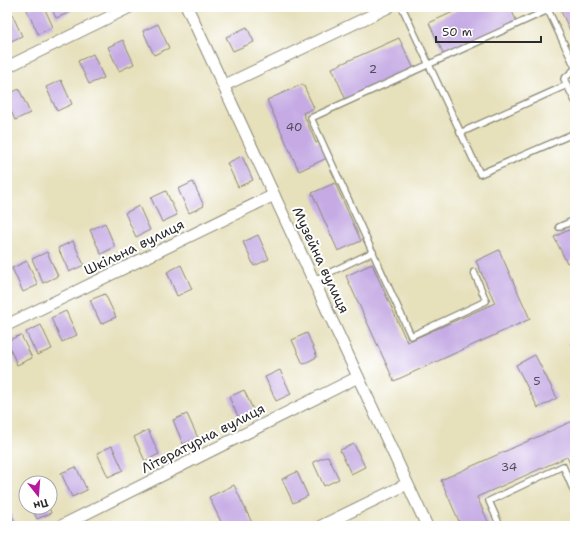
<svg xmlns="http://www.w3.org/2000/svg" width="582" height="533" font-family="'Shantell Sans',sans-serif">
<style>
.building{fill:#c5aae4}
.lines{fill:none;stroke-linecap:round;stroke-linejoin:round}
.lane-casing{stroke:#888673;stroke-width:8}
.street-casing{stroke:#888673;stroke-width:13}
.lane{stroke:#fff;stroke-width:5.5}
.street{stroke:#fff;stroke-width:11}
.labels{text-anchor:middle;stroke-width:4;stroke-linejoin:round;paint-order:stroke}
.number-label{font-size:12px;fill:#524b59}
.street-label{font-size:14px;fill:#2b2b2b;stroke:#fff}
</style>
<rect width="100%" height="100%" fill="#fff"/>
<filter id="ink" filterUnits="userSpaceOnUse"><feTurbulence type="fractalNoise" baseFrequency=".025" numOctaves="2"/><feDisplacementMap in="SourceGraphic" scale="8" xChannelSelector="R" yChannelSelector="G"/><feConvolveMatrix kernelMatrix="1 2 1 2 8 2 1 2 1" color-interpolation-filters="sRGB"/></filter>
<filter id="wash" filterUnits="userSpaceOnUse"><feTurbulence type="fractalNoise" baseFrequency=".012" numOctaves="4" result="noise"/><feDisplacementMap in="SourceGraphic" scale="16" xChannelSelector="R" yChannelSelector="G"/><feGaussianBlur stdDeviation="0.9" result="paint"/><feColorMatrix in="noise" values="0 0 0 0 0 0 0 0 0 0 0 0 0 0 0 0 0 1.4 0 .05"/><feComposite in="paint" operator="in"/></filter>
<g filter="url(#wash)">
<rect width="100%" height="100%" fill="#e6e0bb"/>
<g id="blocks">
<g class="building">
<polygon points="33,7 44,7 53,27 38,34 27,10"/>
<polygon points="51,7 69,7 71,12 56,18"/>
<polygon points="464,7 510,7 517,22 444,55 429,23"/>
<polygon points="559,7 575,7 575,40 567,24"/>
<polygon points="11,12 22,36 7,43 7,14"/>
<polygon points="158,24 169,48 154,55 143,31"/>
<polygon points="247,27 254,42 233,51 226,37"/>
<polygon points="399,38 414,69 346,100 332,68"/>
<polygon points="123,40 134,64 119,71 108,47"/>
<polygon points="93,54 104,78 89,84 78,61"/>
<polygon points="61,80 72,104 57,111 46,87"/>
<polygon points="303,84 314,108 303,113 316,143 320,141 327,158 299,171 267,100"/>
<polygon points="19,89 30,113 15,120 7,102 7,95"/>
<polygon points="242,156 253,180 238,187 227,163"/>
<polygon points="193,182 204,206 189,213 178,189"/>
<polygon points="335,183 361,241 338,251 312,193"/>
<polygon points="166,191 177,215 162,222 151,198"/>
<polygon points="139,206 150,230 136,237 125,213"/>
<polygon points="105,223 115,247 101,254 90,230"/>
<polygon points="575,227 575,259 567,263 554,237"/>
<polygon points="258,235 269,259 254,266 243,242"/>
<polygon points="73,241 84,265 69,272 58,248"/>
<polygon points="499,250 530,319 394,381 346,276 372,264 407,342 495,303 476,261"/>
<polygon points="47,252 58,276 43,283 32,259"/>
<polygon points="27,261 38,285 23,292 12,268"/>
<polygon points="181,265 192,289 177,296 167,272"/>
<polygon points="105,294 116,317 101,324 90,300"/>
<polygon points="66,311 77,335 62,342 51,318"/>
<polygon points="41,325 52,349 37,355 26,332"/>
<polygon points="307,333 317,357 303,364 292,340"/>
<polygon points="21,335 32,358 17,365 7,341"/>
<polygon points="575,340 575,352 571,342"/>
<polygon points="535,355 557,398 538,408 516,365"/>
<polygon points="280,370 291,394 276,401 265,377"/>
<polygon points="244,390 255,414 240,421 229,397"/>
<polygon points="187,414 198,438 183,444 173,420"/>
<polygon points="575,420 575,476 567,457 477,497 490,526 461,526 441,480"/>
<polygon points="148,430 159,454 145,461 134,437"/>
<polygon points="354,444 365,467 351,474 340,450"/>
<polygon points="112,446 123,470 108,477 97,453"/>
<polygon points="328,456 339,479 324,486 313,462"/>
<polygon points="76,467 87,490 72,497 61,473"/>
<polygon points="297,472 308,496 293,503 282,479"/>
<polygon points="234,485 253,525 252,526 223,526 209,497"/>
<polygon points="7,505 17,526 7,526"/>
<polygon points="31,507 49,507 51,513 37,519"/>
</g>
</g>
</g>
<g filter="url(#ink)">
<use href="#blocks" fill-opacity="0" stroke="#888673" stroke-width="1"/>
<g class="lines">
<g class="lane-casing">
<g id="lane">
<polyline points="402,7 480,174 575,133"/>
<polyline points="575,69 564,79 575,101"/>
<polyline points="460,133 567,85"/>
<polyline points="559,227 575,220"/>
<polyline points="474,272 486,301 411,336 311,118 548,10 575,67"/>
<polyline points="314,280 373,252"/>
<polyline points="500,526 489,501 563,466 575,494"/>
</g>
</g>
<g class="street-casing">
<g id="street">
<polyline points="187,7 427,526"/>
<polyline points="7,67 130,7"/>
<polyline points="225,85 389,7"/>
<polyline points="7,325 274,195"/>
<polyline points="61,526 358,377"/>
<polyline points="321,526 407,484"/>
</g>
</g>
<use href="#lane" class="lane"/>
<use href="#street" class="street"/>
</g>
</g>
<g class="labels">
<g class="number-label">
<text x="373" y="73">2</text>
<text x="294" y="131">40</text>
<text x="537" y="385">5</text>
<text x="509" y="471">34</text>
</g>
<g class="street-label">
<text transform="translate(134 247) rotate(-26)" y="5">Шкільна вулиця</text>
<text transform="translate(321 260) rotate(65)" y="5">Музейна вулиця</text>
<text transform="translate(203 438) rotate(-27)" y="5">Літературна вулиця</text>
</g>
</g>
<rect width="582" height="533" fill="none" stroke="#fff" stroke-width="24"/>
<g transform="translate(38 495) rotate(163)"><circle r="19" fill="#ffffff" stroke="#aaaaaa"/>
<path d="M0-3L7 15L0 10L-7 15Z" fill="#b5179e"/>
<text y="-6" font-size="11" font-weight="bold" text-anchor="middle" fill="#2b2b2b">Пн</text>
</g>
<path d="M436 36v6h105v-6" fill="none" stroke="#2b2b2b" stroke-width="2"/>
<text x="442" y="36" font-size="12" fill="#2b2b2b" stroke="#ffffff" stroke-width="3" paint-order="stroke">50 m</text>
</svg>
